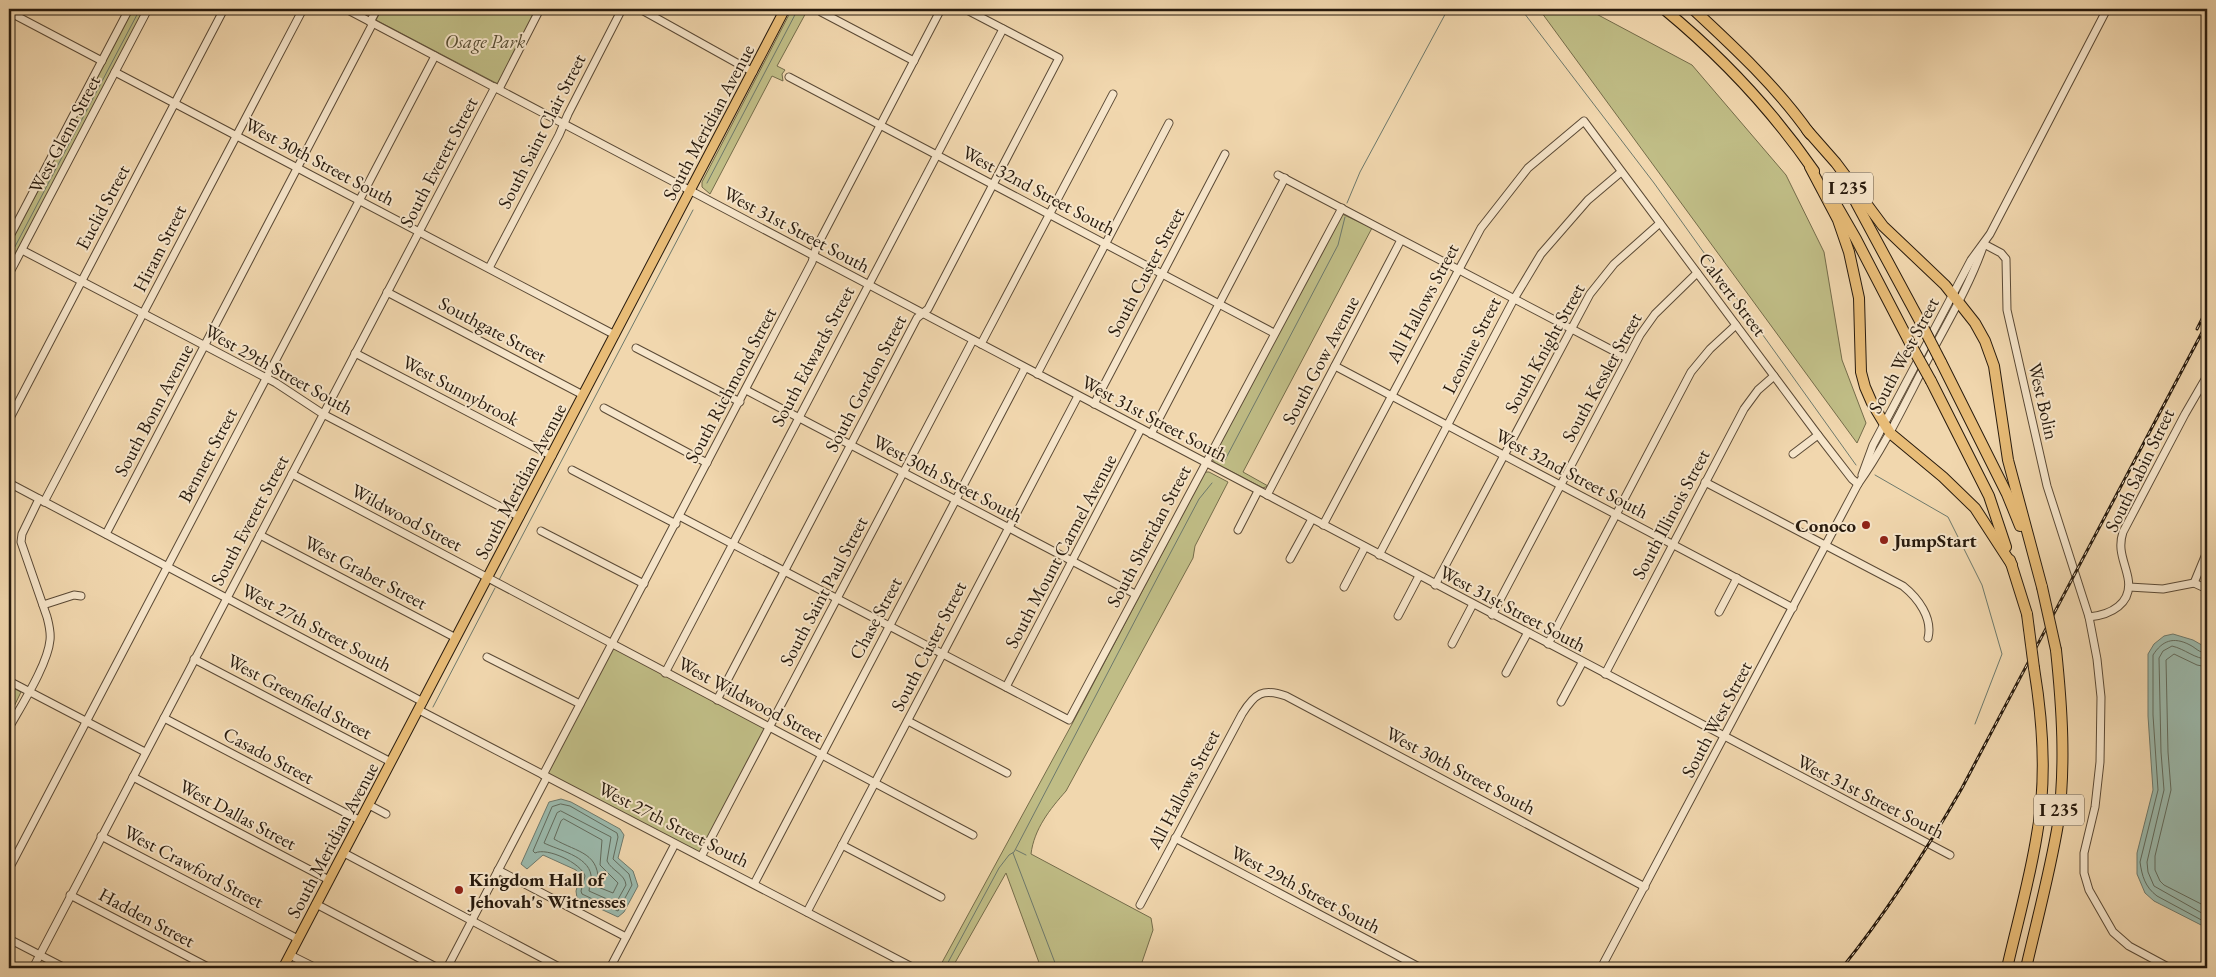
<svg xmlns="http://www.w3.org/2000/svg" width="2216" height="977" font-family="'EB Garamond',serif">
<style>
.green{fill:#c0bd86;stroke:#746c4a}
.water{fill:#9bb9ac;stroke:#6d796c}
.lines{fill:none;stroke-linecap:round;stroke-linejoin:round}
.shore{stroke:#616a5c;stroke-width:1}
.stream{stroke:#6d796c;stroke-width:1}
.minor-casing{stroke:#5a4935;stroke-width:9}
.major-casing{stroke:#271a0d;stroke-width:11}
.highway-casing{stroke:#271a0d;stroke-width:12}
.minor{stroke:#f6e5ca;stroke-width:7}
.major{stroke:#e8bc77;stroke-width:9}
.highway{stroke:#e8bc77;stroke-width:10}
.rail-casing{stroke:#271a0d;stroke-width:3}
.rail{stroke:#f6e5ca;stroke-width:1;stroke-dasharray:4;stroke-linecap:butt}
.highway-bridge-casing{stroke:#271a0d;stroke-width:12;stroke-linecap:butt}
.highway-bridge{stroke:#e8bc77;stroke-width:10}
.poi-dot{fill:#8f2418;stroke:#f6e5ca;stroke-width:2}
.labels{text-anchor:middle;stroke-width:4;stroke-linejoin:round;paint-order:stroke}
.shield{fill:#f6e5ca;stroke:#655746;stroke-width:1}
.shield-label{font-size:18px;font-weight:bold;fill:#271a0d}
.park-label{font-size:19px;font-style:italic;fill:#554b31;stroke:#f6e5ca}
.street-label{font-size:19px;fill:#271a0d;stroke:#f6e5ca}
.poi-label{font-size:19px;font-weight:bold;fill:#271a0d;stroke:#f6e5ca;text-anchor:start}
</style>
<rect width="100%" height="100%" fill="#f1d7ae"/>
<filter id="stains"><feTurbulence type="fractalNoise" baseFrequency=".004" numOctaves="4"/><feColorMatrix values="0 0 0 0 .2 0 0 0 0 .09 0 0 0 0 .02 0 0 0 .5 -.17"/></filter>
<radialGradient id="worn" r=".72"><stop offset=".6" stop-color="#630" stop-opacity="0"/><stop offset="1" stop-color="#630" stop-opacity=".3"/></radialGradient>
<g class="green">
<polygon points="133,9 145,9 9,268 9,246"/>
<polygon points="382,9 537,9 498,84 376,20"/>
<polygon points="792,9 808,9 777,66 785,70 782,74 783,81 772,76 710,194 702,187 702,182"/>
<polygon points="1539,9 1587,9 1692,65 1786,175 1824,252 1842,360 1866,423 1857,443"/>
<polygon points="1342,214 1372,228 1243,472 1268,486 1263,488 1215,463 1212,459"/>
<path d="M1205,472H1209L1228,482L1195,546L1193,558L1066,791C1050,809 1034,829 1031,854L1151,918L1153,930L1140,968H1041L1006,873L952,968H939L1072,724Z"/>
<polygon points="612,645 769,727 701,857 543,775"/>
<polygon points="9,686 21,692 9,717"/>
</g>
<g class="water">
<polygon points="2173,634 2193,640 2207,648 2207,928 2154,901 2145,893 2137,874 2137,853 2153,790 2148,716 2148,654 2154,644 2164,636"/>
<polygon points="561,799 571,802 620,829 624,835 618,858 633,871 638,886 624,912 618,917 577,898 576,891 580,877 576,870 543,855 527,869 521,864 549,802"/>
</g>
<g class="lines">
<g class="shore">
<path d="M2207,653C2199,653 2196,648 2190,645C2173,636 2162,641 2153,655V715L2158,790L2140,862C2142,876 2145,887 2157,896L2207,923"/>
<path d="M2207,659C2195,659 2185,649 2172,646L2163,651L2159,658L2161,752L2164,790L2147,862L2148,872L2154,886L2207,916"/>
<polyline points="2207,667 2197,665 2174,654 2166,660 2168,752 2171,790 2155,856 2155,870 2160,881 2164,885 2207,907"/>
<path d="M561,804L570,806L617,833L618,837L613,859L629,874L632,885L618,911L582,894L581,891L585,876C581,863 547,847 535,853L533,851L552,807Z"/>
<path d="M561,811L611,837L607,861C612,871 625,874 626,885L616,903L589,891C589,886 592,881 591,875C588,856 558,850 544,843L557,813Z"/>
<path d="M564,819L602,840L600,865L618,883L613,893L598,887C601,852 578,853 554,839L561,821Z"/>
</g>
<g class="stream">
<polyline points="1521,9 1654,183 1856,465"/>
<polyline points="707,183 798,9"/>
<polyline points="1347,203 1360,172 1448,9"/>
<polyline points="9,258 140,9"/>
<polyline points="1225,460 1338,245 1345,217"/>
<polyline points="1875,475 1948,517 1982,585 2002,654 1975,724"/>
<polyline points="499,580 693,210"/>
<polyline points="433,707 495,588"/>
<polyline points="1016,850 1026,855"/>
<polyline points="1013,853 1057,968"/>
<polyline points="945,968 999,868 1009,855 1014,852 1163,567 1199,499 1212,483"/>
</g>
<g class="minor-casing">
<g id="minor">
<polyline points="346,9 1950,855"/>
<polyline points="640,9 753,72"/>
<polyline points="9,12 102,61"/>
<polyline points="821,12 914,61"/>
<polyline points="370,22 377,9"/>
<polyline points="115,72 615,335"/>
<polyline points="789,77 1274,333"/>
<polyline points="499,89 540,9"/>
<polyline points="1278,175 1627,358"/>
<polyline points="9,238 129,9"/>
<polyline points="1984,244 2001,253 2006,259 2007,310 2047,486 2089,617 2097,659 2101,697 2100,762 2095,807 2084,853 2084,873 2089,890 2113,932 2129,946 2170,968"/>
<polyline points="22,250 276,383 323,414 520,517"/>
<polyline points="489,268 559,135 568,114 622,9"/>
<polyline points="9,274 148,9"/>
<polyline points="387,292 583,395"/>
<polyline points="981,344 1113,94"/>
<polyline points="636,348 740,402"/>
<polyline points="355,353 552,456"/>
<polyline points="1335,366 1793,608"/>
<polyline points="1037,374 1169,123"/>
<polyline points="746,390 1135,594"/>
<polyline points="1094,404 1225,154"/>
<polyline points="604,408 707,463"/>
<polyline points="9,420 224,9"/>
<polyline points="1151,434 1285,178"/>
<polyline points="1793,454 1818,435"/>
<polyline points="572,470 676,524"/>
<polyline points="292,474 973,835"/>
<polyline points="1862,475 1873,445 1971,260 1990,234 2107,9"/>
<path d="M1705,482L1903,586C1918,598 1933,618 1928,638"/>
<polyline points="9,483 423,702"/>
<polyline points="1267,495 1401,240"/>
<polyline points="44,502 303,9"/>
<polyline points="679,516 1069,720 1342,208"/>
<polyline points="1323,525 1481,228 1528,168 1584,121 1818,435 1852,479 1858,484"/>
<polyline points="1238,530 1258,491"/>
<polyline points="541,531 644,584"/>
<polyline points="106,534 373,23"/>
<polyline points="260,535 456,638"/>
<polyline points="1379,555 1514,299 1541,254 1588,200 1621,172"/>
<polyline points="1290,559 1312,519"/>
<polyline points="2194,583 2206,554"/>
<polyline points="1435,585 1590,294 1614,264 1660,223"/>
<polyline points="1344,587 1365,547"/>
<polyline points="2129,587 2163,589 2194,583 2207,589"/>
<polyline points="43,605 74,595 81,596"/>
<polyline points="1719,612 1737,578"/>
<polyline points="1492,615 1640,335 1655,314 1697,273"/>
<polyline points="1398,616 1419,576"/>
<path d="M2089,617C2110,615 2133,604 2128,578C2125,562 2117,550 2123,532L2185,414L2207,376"/>
<polyline points="1452,644 1473,604"/>
<polyline points="1548,644 1691,372 1710,349 1736,325"/>
<polyline points="487,657 580,704"/>
<polyline points="194,659 391,762"/>
<polyline points="665,673 1003,29"/>
<polyline points="1506,673 1527,634"/>
<polyline points="1605,674 1744,409 1758,390 1774,376"/>
<polyline points="9,681 145,752"/>
<polyline points="1006,687 1141,429"/>
<polyline points="717,700 917,318 928,309 1059,58 965,9"/>
<polyline points="1561,702 1582,663"/>
<polyline points="419,710 914,968"/>
<polyline points="164,718 361,821"/>
<polyline points="908,721 1007,773"/>
<path d="M9,728C21,706 48,664 50,640C51,632 49,625 47,617L21,542L22,534L39,499"/>
<polyline points="543,775 812,262 816,248 941,9"/>
<polyline points="133,777 329,880"/>
<polyline points="369,805 386,814"/>
<polyline points="101,836 298,939"/>
<polyline points="1175,838 1421,968"/>
<polyline points="842,845 941,897"/>
<polyline points="344,853 561,968"/>
<polyline points="701,857 973,340"/>
<polyline points="9,869 435,56"/>
<polyline points="498,870 626,937"/>
<polyline points="754,884 1025,368"/>
<polyline points="70,895 210,968"/>
<polyline points="316,904 438,968"/>
<path d="M1140,905L1242,714C1255,693 1263,688 1286,696L1645,887"/>
<polyline points="807,912 1078,396"/>
<polyline points="9,939 65,968"/>
<polyline points="290,955 316,968"/>
<polyline points="33,968 495,87"/>
<polyline points="447,968 547,777"/>
<polyline points="610,968 675,844"/>
<path d="M1601,968L1858,484C1885,446 1905,403 1927,361C1947,323 1970,285 1984,244"/>
</g>
</g>
<g class="major-casing">
<polyline id="major" points="283,968 785,9"/>
</g>
<g class="highway-casing">
<g id="highway">
<path d="M1664,9C1721,56 1772,110 1814,171"/>
<path d="M1693,9C1734,47 1777,87 1810,134"/>
<polyline points="1807,130 1836,163 1883,226 1945,285 1975,323 1985,341 1994,366 2008,460 2042,587"/>
<polyline points="1810,167 1838,220 1849,252 1859,298 1861,372 1865,387 1872,403 1890,433 1943,477 1975,508 2012,565"/>
<polyline points="1853,197 1922,325"/>
<polyline points="1837,206 1856,239 1911,345"/>
<polyline points="1941,362 2007,494 2020,526"/>
<polyline points="1931,381 1989,496 2006,547"/>
<polyline points="2010,560 2027,614"/>
<path d="M2007,968C2017,924 2030,879 2037,834C2047,779 2043,722 2034,668"/>
<path d="M2026,968C2037,920 2050,872 2058,824C2066,766 2062,707 2056,650"/>
</g>
</g>
<use href="#minor" class="minor"/>
<use href="#major" class="major"/>
<use href="#highway" class="highway"/>
<g class="rail-casing">
<g id="rail">
<polyline points="2197,329 2207,309"/>
<path d="M1842,968C1887,912 1926,851 1962,788L2207,323"/>
</g>
</g>
<use href="#rail" class="rail"/>
<g class="highway-bridge-casing">
<g id="highway-bridge">
<polyline points="1922,325 1941,362"/>
<polyline points="1911,345 1931,381"/>
<polyline points="2042,587 2056,650"/>
<polyline points="2027,614 2034,668"/>
</g>
</g>
<use href="#highway-bridge" class="highway-bridge"/>
</g>
<g class="poi-dot">
<circle cx="1866" cy="525" r="5"/>
<circle cx="1884" cy="540" r="5"/>
<circle cx="459" cy="890" r="5"/>
</g>
<g class="labels">
<g class="shield">
<rect x="1823" y="172.5" width="50" height="31" rx="4"/>
<rect x="2034" y="794.5" width="50" height="31" rx="4"/>
</g>
<g class="shield-label">
<text x="1848" y="194">I 235</text>
<text x="2059" y="816">I 235</text>
</g>
<g class="park-label">
<text x="485" y="48">Osage Park</text>
</g>
<g class="street-label">
<text transform="translate(708 122) rotate(-62)" y="7">South Meridian Avenue</text>
<text transform="translate(541 131) rotate(-63)" y="7">South Saint Clair Street</text>
<text transform="translate(64 134) rotate(-62)" y="7">West Glenn Street</text>
<text transform="translate(320 161) rotate(28)" y="7">West 30th Street South</text>
<text transform="translate(438 162) rotate(-62)" y="7">South Everett Street</text>
<text transform="translate(1039 190) rotate(28)" y="7">West 32nd Street South</text>
<text transform="translate(102 207) rotate(-62)" y="7">Euclid Street</text>
<text transform="translate(797 229) rotate(28)" y="7">West 31st Street South</text>
<text transform="translate(159 248) rotate(-63)" y="7">Hiram Street</text>
<text transform="translate(1145 272) rotate(-62)" y="7">South Custer Street</text>
<text transform="translate(1733 294) rotate(53)" y="7">Calvert Street</text>
<text transform="translate(1422 303) rotate(-62)" y="7">All Hallows Street</text>
<text transform="translate(493 329) rotate(28)" y="7">Southgate Street</text>
<text transform="translate(1471 345) rotate(-63)" y="7">Leonine Street</text>
<text transform="translate(1544 348) rotate(-61)" y="7">South Knight Street</text>
<text transform="translate(1903 355) rotate(-62)" y="7">South West Street</text>
<text transform="translate(812 356) rotate(-62)" y="7">South Edwards Street</text>
<text transform="translate(1320 360) rotate(-62)" y="7">South Gow Avenue</text>
<text transform="translate(279 369) rotate(29)" y="7">West 29th Street South</text>
<text transform="translate(1601 377) rotate(-61)" y="7">South Kessler Street</text>
<text transform="translate(865 383) rotate(-62)" y="7">South Gordon Street</text>
<text transform="translate(730 385) rotate(-62)" y="7">South Richmond Street</text>
<text transform="translate(461 390) rotate(28)" y="7">West Sunnybrook</text>
<text transform="translate(2044 401) rotate(77)" y="7">West Bolin</text>
<text transform="translate(153 410) rotate(-62)" y="7">South Bonn Avenue</text>
<text transform="translate(1155 418) rotate(28)" y="7">West 31st Street South</text>
<text transform="translate(207 455) rotate(-62)" y="7">Bennett Street</text>
<text transform="translate(2139 470) rotate(-64)" y="7">South Sabin Street</text>
<text transform="translate(1572 473) rotate(28)" y="7">West 32nd Street South</text>
<text transform="translate(948 478) rotate(28)" y="7">West 30th Street South</text>
<text transform="translate(520 481) rotate(-62)" y="7">South Meridian Avenue</text>
<text transform="translate(1670 514) rotate(-62)" y="7">South Illinois Street</text>
<text transform="translate(407 517) rotate(28)" y="7">Wildwood Street</text>
<text transform="translate(249 520) rotate(-62)" y="7">South Everett Street</text>
<text transform="translate(1148 536) rotate(-62)" y="7">South Sheridan Street</text>
<text transform="translate(1060 551) rotate(-62)" y="7">South Mount Carmel Avenue</text>
<text transform="translate(366 572) rotate(28)" y="7">West Graber Street</text>
<text transform="translate(823 591) rotate(-62)" y="7">South Saint Paul Street</text>
<text transform="translate(1513 608) rotate(28)" y="7">West 31st Street South</text>
<text transform="translate(875 618) rotate(-62)" y="7">Chase Street</text>
<text transform="translate(317 627) rotate(28)" y="7">West 27th Street South</text>
<text transform="translate(928 646) rotate(-63)" y="7">South Custer Street</text>
<text transform="translate(300 696) rotate(28)" y="7">West Greenfield Street</text>
<text transform="translate(751 699) rotate(28)" y="7">West Wildwood Street</text>
<text transform="translate(1716 719) rotate(-62)" y="7">South West Street</text>
<text transform="translate(269 755) rotate(28)" y="7">Casado Street</text>
<text transform="translate(1461 770) rotate(28)" y="7">West 30th Street South</text>
<text transform="translate(1183 789) rotate(-62)" y="7">All Hallows Street</text>
<text transform="translate(1871 796) rotate(27)" y="7">West 31st Street South</text>
<text transform="translate(238 814) rotate(28)" y="7">West Dallas Street</text>
<text transform="translate(674 824) rotate(27)" y="7">West 27th Street South</text>
<text transform="translate(332 840) rotate(-62)" y="7">South Meridian Avenue</text>
<text transform="translate(194 866) rotate(28)" y="7">West Crawford Street</text>
<text transform="translate(1306 889) rotate(28)" y="7">West 29th Street South</text>
<text transform="translate(147 917) rotate(28)" y="7">Hadden Street</text>
</g>
<g class="poi-label">
<text x="1856" y="532" text-anchor="end">Conoco</text>
<text x="1894" y="547">JumpStart</text>
<text x="469" y="886">Kingdom Hall of<tspan x="469" dy="22">Jehovah's Witnesses</tspan></text>
</g>
</g>
<rect width="2216" height="977" fill="none" stroke="#f1d7ae" stroke-width="30"/>
<rect x="10" y="10" width="2196" height="957" fill="none" stroke="#271a0d" stroke-width="2.5"/>
<rect x="15" y="15" width="2186" height="947" fill="none" stroke="#271a0d"/>
<rect width="100%" height="100%" filter="url(#stains)"/>
<rect width="100%" height="100%" fill="url(#worn)"/>
</svg>
